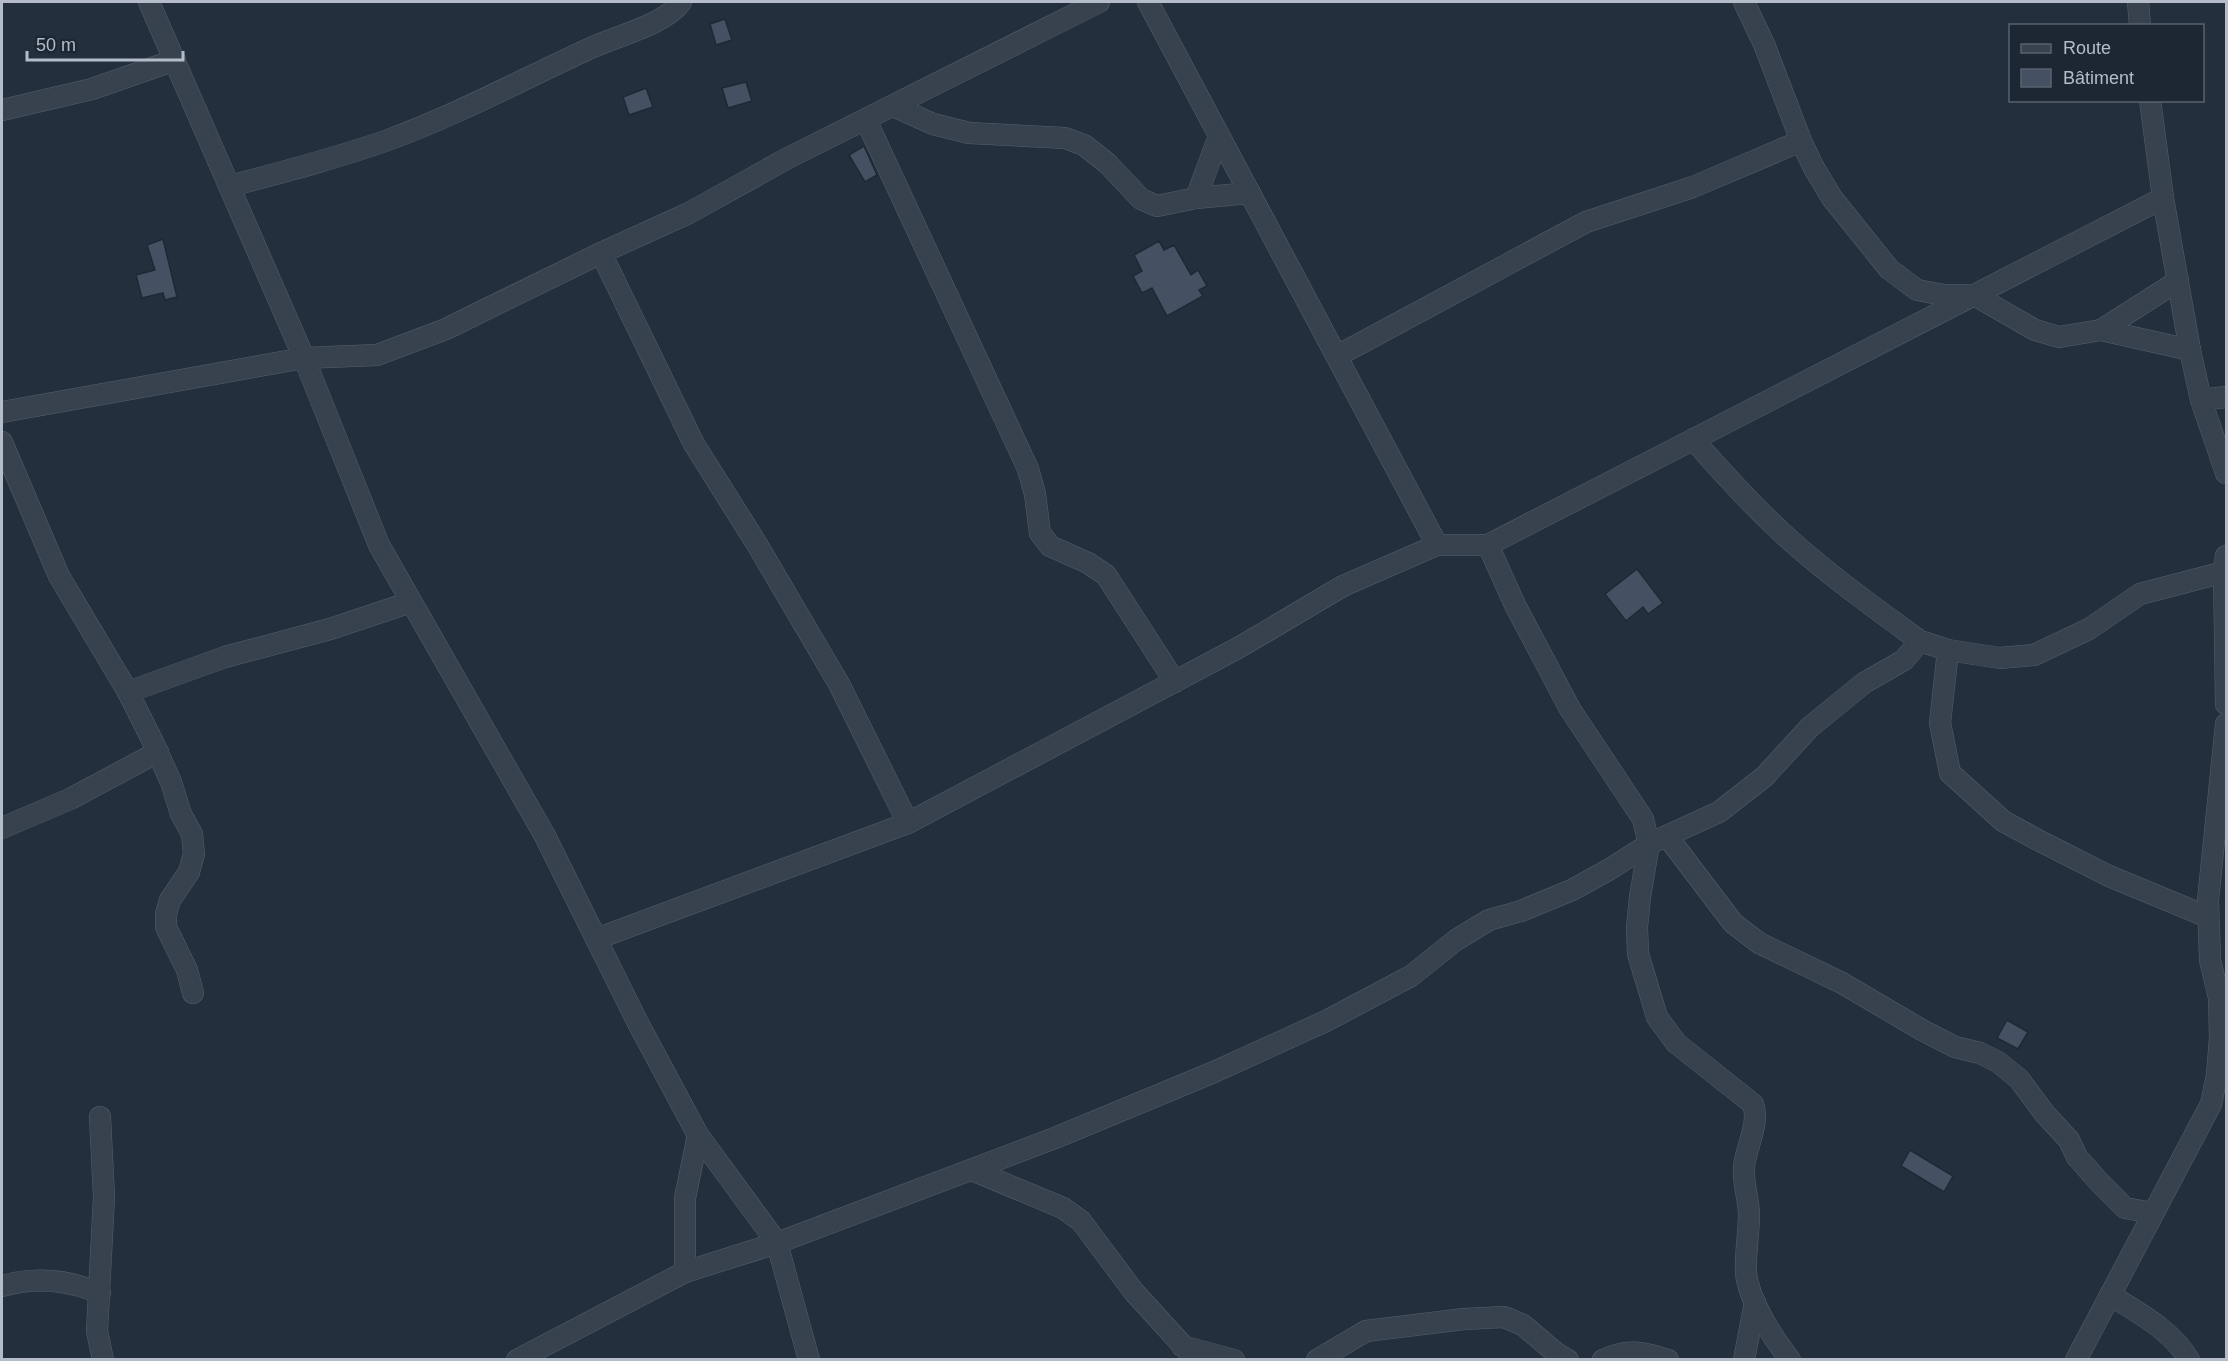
<svg xmlns="http://www.w3.org/2000/svg" width="2228" height="1361" font-family="Helvetica,sans-serif">
<style>
.building{fill:#455162;stroke:#1f2835;stroke-width:1.5}
.lines{fill:none;stroke-linecap:round;stroke-linejoin:round}
.minor-casing{stroke:#565f6c;stroke-width:22}
.minor{stroke:#38414e;stroke-width:21}
</style>
<rect width="100%" height="100%" fill="#242f3e"/>
<g class="building">
<polygon points="725,19 732,40 716,45 710,24"/>
<polygon points="746,82 752,101 728,108 722,88"/>
<polygon points="646,88 653,107 629,115 623,97"/>
<polygon points="864,146 877,175 865,182 849,155"/>
<polygon points="163,239 177,297 165,300 163,293 142,298 136,275 155,270 147,245"/>
<polygon points="1159,241 1164,250 1174,245 1191,275 1198,270 1207,286 1199,290 1203,296 1167,316 1152,288 1142,293 1133,276 1142,271 1134,255"/>
<polygon points="1637,569 1663,603 1648,614 1643,607 1626,621 1605,594"/>
<polygon points="2007,1020 2028,1032 2018,1049 1997,1038"/>
<polygon points="1910,1150 1953,1176 1944,1192 1901,1166"/>
</g>
<g class="lines">
<g class="minor-casing">
<g id="minor">
<polyline points="149,2 304,358 379,545 545,836 638,1023 698,1135 777,1243 809,1360"/>
<polyline points="1148,2 1437,545"/>
<polyline points="1744,2 1764,44 1801,141 1814,168 1832,198 1889,269 1917,290 1944,295 1974,295 2035,330 2059,337 2101,330 2190,350"/>
<polyline points="2138,2 2140,26"/>
<polyline points="2150,100 2163,198 2190,350 2201,400 2226,473"/>
<polyline points="893,106 933,124 969,133 1065,138 1084,145 1107,163 1141,199 1157,206 1196,198 1250,193"/>
<polyline points="2,110 92,89 175,60"/>
<polyline points="866,120 1028,469 1035,494 1040,533 1050,546 1088,563 1106,575 1175,682"/>
<path d="M230,186C283,172 337,158 388,140C459,114 525,78 593,47C617,36 666,24 681,2"/>
<polyline points="1196,198 1219,136"/>
<polyline points="601,253 694,444 758,546 839,684 908,823"/>
<polyline points="2101,330 2178,281"/>
<polyline points="1337,356 1586,222 1693,187 1801,141"/>
<polyline points="2201,400 2226,397"/>
<polyline points="2,412 304,358 377,355 446,329 601,253 689,213 788,158 1099,2"/>
<path d="M1693,439C1720,470 1748,501 1779,530C1823,571 1872,606 1920,641"/>
<polyline points="2,442 59,576 128,692 152,740 171,782 181,814 192,834 194,854 189,872 170,900 166,914 166,927 187,970 193,993"/>
<path d="M1488,545L1515,605L1570,709L1643,819L1649,844L1640,897L1637,927L1638,954L1657,1017L1676,1043L1753,1104C1760,1124 1746,1146 1744,1167C1743,1183 1748,1197 1749,1213C1749,1233 1745,1254 1746,1273C1749,1301 1773,1338 1790,1360"/>
<polyline points="2226,556 2224,572 2226,704"/>
<polyline points="1948,650 1940,723 1950,773 2003,821 2038,840 2109,876 2208,917"/>
<polyline points="128,692 225,657 330,629 411,602"/>
<polyline points="2,828 70,799 158,752"/>
<polyline points="1667,836 1733,923 1759,943 1842,983 1922,1030 1955,1047 1980,1053 1998,1062 2019,1079 2045,1114 2069,1140 2077,1157 2100,1183 2125,1208 2153,1213"/>
<polyline points="596,939 908,823 1238,648 1343,586 1437,545 1488,545 2163,198"/>
<polyline points="100,1117 104,1197 97,1331 103,1360"/>
<polyline points="972,1170 1063,1208 1081,1221 1134,1292 1196,1360"/>
<polyline points="685,1272 685,1198 698,1135"/>
<path d="M2,1286C36,1276 67,1280 100,1293"/>
<path d="M2110,1295C2138,1313 2172,1330 2189,1360"/>
<polyline points="1182,1346 1234,1360"/>
<polyline points="517,1360 685,1272 777,1243 1055,1138 1214,1072 1326,1021 1411,976 1456,940 1489,920 1521,911 1572,890 1610,869 1649,844 1719,812 1764,777 1810,727 1864,683 1904,660 1920,641 1948,650 2000,658 2034,655 2089,629 2140,594 2224,572"/>
<polyline points="1317,1360 1366,1331 1464,1319 1504,1317 1523,1325 1556,1353 1568,1360"/>
<path d="M1603,1360C1628,1348 1643,1352 1668,1360"/>
<polyline points="1744,1360 1755,1302"/>
<polyline points="2076,1360 2211,1104 2217,1075 2220,1037 2219,998 2210,960 2208,900 2226,724"/>
</g>
</g>
<use href="#minor" class="minor"/>
</g>
<rect width="2228" height="1361" fill="none" stroke="#b4bcc9" stroke-width="6"/>
<rect x="2009" y="24" width="195" height="78" fill="#1d2633" stroke="#59626f" stroke-width="1.5"/>
<rect x="2021" y="44" width="30" height="9" fill="#38414e" stroke="#59626f" stroke-width="1.5"/>
<text x="2063" y="54" font-size="18" fill="#b4bcc9">Route</text>
<rect x="2021" y="69" width="30" height="18" fill="#455162" stroke="#59626f" stroke-width="1.5"/>
<text x="2063" y="84" font-size="18" fill="#b4bcc9">Bâtiment</text>
<path d="M27 51v9h156v-9" fill="none" stroke="#b4bcc9" stroke-width="3"/>
<text x="36" y="51" font-size="18" fill="#b4bcc9" stroke="#1d2633" stroke-width="4.5" paint-order="stroke">50 m</text>
</svg>
